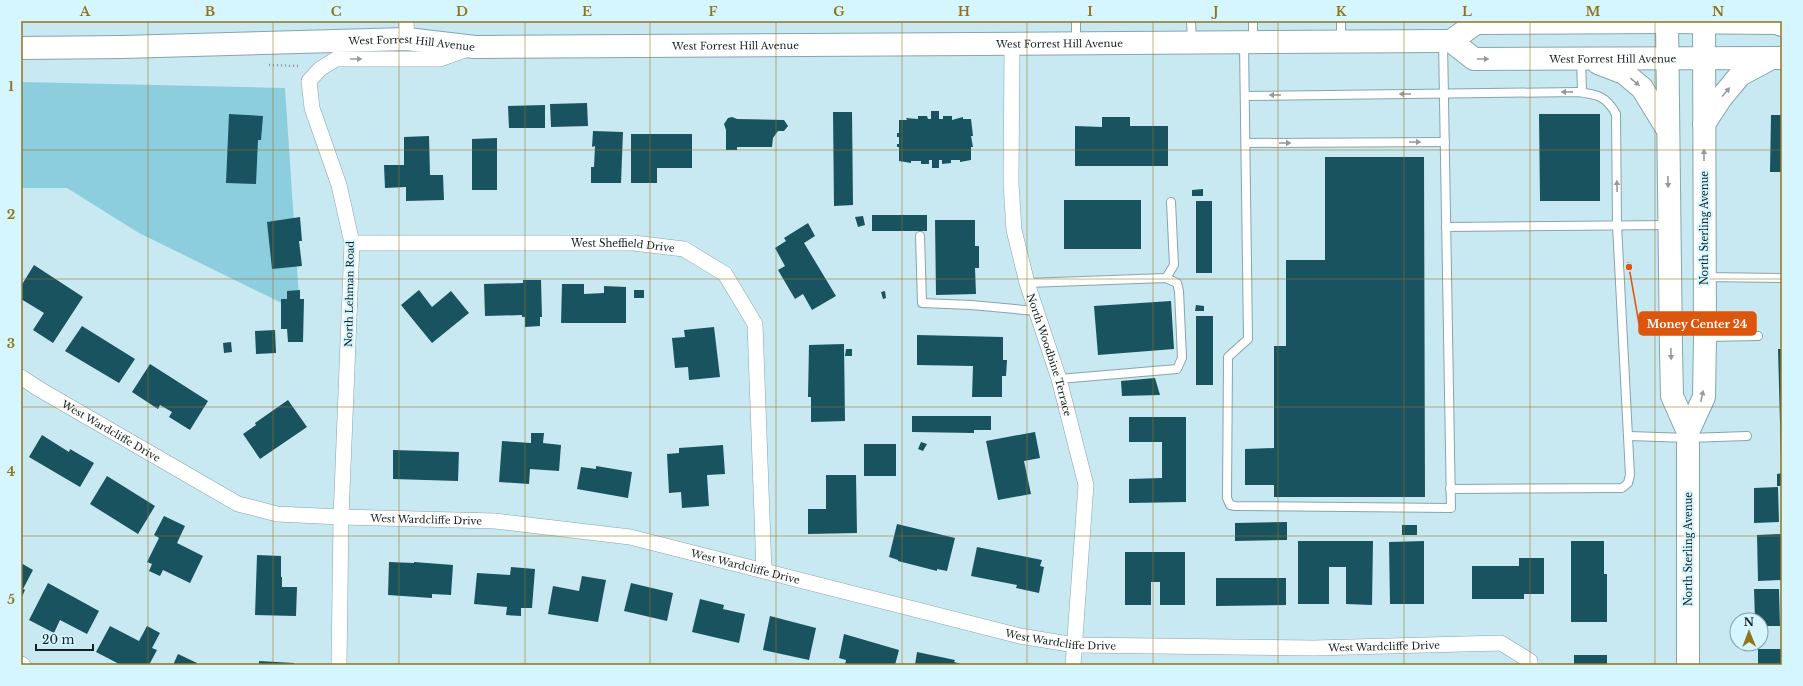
<svg xmlns="http://www.w3.org/2000/svg" width="1803" height="686" font-family="'Libre Baskerville',serif">
<style>
.green{fill:#8dcede}
.building{fill:#18535f}
.lines{fill:none;stroke-linecap:round;stroke-linejoin:round}
.lane-casing{stroke:#86a5ad;stroke-width:10}
.street-casing{stroke:#86a5ad;stroke-width:16}
.secondary-casing{stroke:#86a5ad;stroke-width:24}
.path{stroke:#7f989e;stroke-width:2.5;stroke-dasharray:1 3;stroke-linecap:butt}
.lane{stroke:#fff;stroke-width:8}
.street{stroke:#fff;stroke-width:15}
.secondary{stroke:#fff;stroke-width:22}
.oneway{fill:#959b9c}
.grid{fill:none;stroke:#92741a;stroke-width:1;stroke-opacity:0.55}
.labels{text-anchor:middle;stroke-width:4;stroke-linejoin:round;paint-order:stroke}
.street-label{font-size:10px;fill:#142023;stroke:#d5f6ff}
.leader{fill:none;stroke:#dd560d;stroke-width:1.5}
.callout-dot{fill:#dd560d;stroke:#d5f6ff;stroke-width:1.5}
.callout{fill:#dd560d;stroke:#dd560d;stroke-width:1.5}
.callout-label{font-size:11px;text-anchor:middle;font-weight:bold;fill:#fff}
.neatline{fill:none;stroke:#92741a;stroke-width:1.5}
.grid-label{font-size:13px;text-anchor:middle;font-weight:bold;fill:#92741a}
</style>
<rect width="100%" height="100%" fill="#c8e9f1"/>
<polygon class="green" points="21,82 285,88 300,312 139,233 67,188 21,188"/>
<g class="building">
<polygon points="587,103 588,126 551,127 550,104"/>
<polygon points="545,105 545,128 509,128 508,106"/>
<polygon points="931,111 939,111 939,119 943,119 943,116 952,116 952,120 963,117 963,119 971,119 973,136 971,136 973,147 971,147 971,160 960,162 960,160 951,160 951,163 942,164 942,160 939,160 939,168 932,168 932,160 929,160 929,164 921,164 921,161 911,161 911,163 899,161 899,147 897,147 897,144 899,144 899,137 897,137 897,133 899,133 899,120 907,120 906,118 918,119 918,116 927,116 928,119 931,119"/>
<polygon points="833,112 852,112 853,205 834,206"/>
<polygon points="229,114 263,116 261,140 258,140 256,184 226,183"/>
<polygon points="1539,114 1600,114 1600,201 1540,201"/>
<polygon points="1771,115 1782,115 1782,172 1770,172"/>
<polygon points="732,117 737,119 784,120 788,126 784,131 778,131 773,138 772,147 737,147 737,150 726,150 726,130 724,124 728,118"/>
<polygon points="1102,117 1130,117 1130,126 1168,126 1168,166 1075,166 1075,126 1102,127"/>
<polygon points="593,131 623,132 621,183 591,183 591,167 594,167 595,146 592,147"/>
<polygon points="631,134 692,134 692,168 657,168 657,183 631,183"/>
<polygon points="429,136 430,175 443,175 444,200 406,201 406,187 385,188 384,165 404,165 404,137"/>
<polygon points="497,138 497,190 472,190 472,139"/>
<polygon points="1325,157 1424,157 1425,497 1274,497 1274,485 1245,485 1245,449 1274,448 1274,346 1286,346 1286,260 1325,260"/>
<polygon points="1203,189 1203,196 1192,196 1192,190"/>
<rect x="1064" y="200" width="77" height="49"/>
<rect x="1196" y="201" width="16" height="72"/>
<rect x="872" y="215" width="55" height="16"/>
<polygon points="863,216 865,225 858,227 855,217"/>
<polygon points="300,217 302,241 299,241 302,266 272,269 267,222"/>
<polygon points="935,220 975,220 975,246 979,246 979,268 975,268 976,294 936,295"/>
<polygon points="808,223 815,236 804,243 836,296 812,310 803,294 795,299 778,270 785,266 775,248 786,241 784,238"/>
<polygon points="1627,262 1632,263 1632,271 1626,271"/>
<polygon points="34,265 83,297 53,343 33,330 44,313 21,299 21,286"/>
<polygon points="523,280 541,280 542,317 540,317 540,326 525,327 525,317 522,317 522,315 485,316 484,284 523,283"/>
<polygon points="562,284 584,284 584,294 604,293 604,286 626,287 626,323 561,323"/>
<polygon points="300,290 300,299 304,299 303,342 288,342 287,329 281,329 281,299 287,299 287,291"/>
<polygon points="419,290 432,307 451,291 469,313 432,343 401,305"/>
<rect x="634" y="290" width="10" height="8"/>
<polygon points="885,291 886,298 883,299 881,292"/>
<polygon points="1171,301 1174,349 1098,355 1094,306"/>
<polygon points="1196,305 1204,306 1204,311 1195,311"/>
<rect x="1196" y="316" width="17" height="69"/>
<polygon points="82,326 135,359 119,383 65,351"/>
<polygon points="714,327 720,377 689,380 688,367 675,368 672,338 685,337 684,330"/>
<polygon points="275,330 276,353 256,354 255,331"/>
<polygon points="917,335 1003,337 1003,360 1007,360 1006,376 1002,376 1002,397 972,397 973,366 917,365"/>
<polygon points="231,342 232,352 224,353 223,343"/>
<polygon points="844,344 845,421 811,422 811,397 808,397 809,345"/>
<polygon points="846,349 852,349 852,356 845,356"/>
<polygon points="1778,349 1782,349 1782,461 1781,461"/>
<polygon points="150,364 208,401 190,430 169,417 172,412 160,405 158,409 132,392"/>
<polygon points="1155,378 1160,395 1122,396 1121,381"/>
<polygon points="288,400 307,427 260,459 243,434 256,425 255,423"/>
<polygon points="912,416 991,416 991,430 974,430 974,433 912,432"/>
<polygon points="1129,417 1186,417 1186,502 1129,503 1129,479 1162,478 1162,442 1129,442"/>
<polygon points="1035,432 1040,458 1024,461 1031,494 998,500 986,441"/>
<polygon points="531,433 544,433 543,443 561,445 559,471 530,469 529,484 499,482 502,441 531,443"/>
<polygon points="42,435 69,452 70,449 94,463 80,487 29,457"/>
<polygon points="921,442 927,444 923,451 918,449"/>
<rect x="864" y="444" width="32" height="32"/>
<polygon points="723,445 725,474 707,475 709,506 682,508 681,492 669,493 667,454 679,453 679,448"/>
<polygon points="393,450 459,452 458,481 393,479"/>
<polygon points="596,466 632,472 628,498 577,489 581,467 596,469"/>
<polygon points="1782,473 1782,486 1777,486 1777,474"/>
<polygon points="826,475 856,475 857,533 808,534 808,509 826,509"/>
<polygon points="107,476 155,506 138,534 90,504"/>
<polygon points="1778,487 1779,522 1754,523 1754,488"/>
<polygon points="164,516 185,526 177,543 203,556 190,583 163,570 160,576 149,571 152,564 147,562 159,538 154,535"/>
<polygon points="1287,522 1287,540 1235,541 1235,523"/>
<polygon points="897,524 955,538 947,571 937,569 937,571 898,561 898,560 889,557"/>
<rect x="1402" y="525" width="15" height="10"/>
<polygon points="1782,534 1782,580 1758,581 1757,535"/>
<polygon points="1298,541 1373,541 1372,605 1346,604 1346,567 1329,567 1329,604 1298,604"/>
<polygon points="1424,541 1424,604 1390,604 1389,542"/>
<polygon points="1571,541 1604,541 1604,574 1607,574 1607,622 1571,622"/>
<polygon points="977,547 1042,560 1040,566 1044,567 1039,593 1016,588 1017,585 971,576"/>
<polygon points="1125,552 1185,552 1185,605 1160,605 1160,582 1151,582 1151,605 1125,605"/>
<polygon points="257,555 281,556 281,577 282,577 282,587 297,587 296,616 255,615"/>
<polygon points="1519,558 1544,558 1544,594 1524,594 1524,599 1472,599 1472,566 1519,566"/>
<polygon points="389,562 414,563 414,562 453,565 451,595 432,594 432,598 388,595"/>
<polygon points="21,563 33,570 23,589 25,590 21,599"/>
<polygon points="511,567 535,569 532,608 521,608 521,616 506,615 507,607 474,604 477,573 510,575"/>
<polygon points="582,576 606,580 598,622 548,614 553,586 579,591"/>
<polygon points="1216,578 1286,578 1286,605 1216,606"/>
<polygon points="48,583 99,611 87,634 60,620 54,633 29,620"/>
<polygon points="631,583 673,593 667,621 624,611"/>
<polygon points="1754,589 1779,589 1780,626 1761,626 1761,620 1755,620"/>
<polygon points="700,599 724,605 723,609 745,614 739,643 692,632"/>
<polygon points="770,616 816,628 809,660 763,650"/>
<polygon points="110,626 139,641 147,626 160,633 152,648 157,650 149,665 121,665 96,652"/>
<polygon points="844,634 899,650 895,665 845,665 846,660 839,658"/>
<rect x="1758" y="649" width="24" height="16"/>
<polygon points="917,652 955,660 954,662 965,665 915,665"/>
<polygon points="178,654 197,663 196,665 173,665"/>
<rect x="1574" y="655" width="33" height="10"/>
<polygon points="259,661 294,663 294,665 259,665"/>
</g>
<g class="lines">
<g class="lane-casing">
<g id="lane">
<polyline points="1076,21 1076,42"/>
<polyline points="1191,21 1192,42"/>
<polyline points="1341,21 1341,41"/>
<polyline points="1253,42 1253,21"/>
<polyline points="1244,43 1248,339 1228,357 1227,498 1230,505 1235,506 1451,508 1443,41"/>
<polyline points="1581,59 1582,92"/>
<path d="M1245,96L1577,92C1597,94 1606,96 1616,114L1617,225L1630,475L1628,483L1622,488L1450,489"/>
<polyline points="1246,143 1445,142"/>
<polyline points="1446,227 1668,225"/>
<polyline points="920,236 922,303 971,305 1036,311"/>
<polyline points="1705,277 1782,278"/>
<polyline points="1166,278 1174,265 1171,202"/>
<polyline points="1027,283 1166,278 1177,283 1179,291 1182,358 1177,369 1059,379"/>
<polyline points="1706,337 1758,336"/>
<polyline points="1629,436 1688,438 1747,436"/>
</g>
</g>
<g class="street-casing">
<g id="street">
<polyline points="406,21 407,39"/>
<path id="s1" d="M1012,44L1011,183L1014,230L1027,283L1059,379L1086,485L1073,665"/>
<path id="s2" d="M352,243H633L684,249L725,274L755,324L764,571"/>
<path id="s3" d="M21,377L39,389L238,504L277,514L341,517L495,521L630,537L1020,636L1075,645L1314,648L1501,643L1530,661V665"/>
<polyline points="21,664 23,665"/>
<polyline points="339,665 341,517 352,243 339,185 312,108 309,81 320,69 336,59 440,59 468,49"/>
</g>
</g>
<g class="secondary-casing">
<g id="secondary">
<polyline points="1667,21 1671,351 1672,396 1688,432 1688,665"/>
<path id="s4" d="M1451,41L1474,59L1782,58"/>
<path id="s5" d="M21,48L122,47L407,39L475,47L1443,41H1451L1476,23L1667,22L1777,23L1782,25"/>
<polyline points="1598,63 1624,73 1642,88 1666,127"/>
<polyline points="1704,124 1721,98 1740,75 1768,60"/>
<polyline points="1688,432 1704,397 1705,337 1704,21"/>
</g>
</g>
<polyline class="path" points="269,65 300,66"/>
<use href="#lane" class="lane"/>
<use href="#street" class="street"/>
<use href="#secondary" class="secondary"/>
</g>
<defs><path id="oneway-solid" d="M-6-.8H1V-3.2L6.5 0L1 3.2V.8H-6Z"/></defs>
<g class="oneway">
<use href="#oneway-solid" transform="translate(356 59)"/>
<use href="#oneway-solid" transform="translate(1483 59)"/>
<use href="#oneway-solid" transform="translate(1635 82) rotate(39)"/>
<use href="#oneway-solid" transform="translate(1567 92) rotate(179)"/>
<use href="#oneway-solid" transform="translate(1726 92) rotate(-50)"/>
<use href="#oneway-solid" transform="translate(1405 94) rotate(180)"/>
<use href="#oneway-solid" transform="translate(1275 95) rotate(180)"/>
<use href="#oneway-solid" transform="translate(1415 142)"/>
<use href="#oneway-solid" transform="translate(1285 143)"/>
<use href="#oneway-solid" transform="translate(1704 155) rotate(-90)"/>
<use href="#oneway-solid" transform="translate(1668 182) rotate(89)"/>
<use href="#oneway-solid" transform="translate(1617 186) rotate(-91)"/>
<use href="#oneway-solid" transform="translate(1671 354) rotate(88)"/>
<use href="#oneway-solid" transform="translate(1702 396) rotate(-78)"/>
</g>
<path class="grid" d="M148,21V665M273,21V665M399,21V665M525,21V665M650,21V665M776,21V665M902,21V665M1027,21V665M1153,21V665M1278,21V665M1404,21V665M1530,21V665M1655,21V665M21,150H1782M21,279H1782M21,407H1782M21,536H1782"/>
<g class="labels">
<g class="street-label">
<text dy="4" stroke="none"><textPath href="#s5" startOffset="391">West Forrest Hill Avenue</textPath></text>
<text dy="4" stroke="none"><textPath href="#s5" startOffset="1039">West Forrest Hill Avenue</textPath></text>
<text dy="4" stroke="none"><textPath href="#s5" startOffset="715">West Forrest Hill Avenue</textPath></text>
<text dy="4" stroke="none"><textPath href="#s4" startOffset="168">West Forrest Hill Avenue</textPath></text>
<text transform="translate(1704 228) rotate(-90)" y="4">North Sterling Avenue</text>
<text dy="4" stroke="none"><textPath href="#s2" startOffset="271">West Sheffield Drive</textPath></text>
<text transform="translate(349 294) rotate(-89)" y="4">North Lehman Road</text>
<text dy="4" stroke="none"><textPath href="#s1" startOffset="316">North Woodbine Terrace</textPath></text>
<text dy="4" stroke="none"><textPath href="#s3" startOffset="105">West Wardcliffe Drive</textPath></text>
<text dy="4" stroke="none"><textPath href="#s3" startOffset="441">West Wardcliffe Drive</textPath></text>
<text transform="translate(1688 549) rotate(-90)" y="4">North Sterling Avenue</text>
<text dy="4" stroke="none"><textPath href="#s3" startOffset="765">West Wardcliffe Drive</textPath></text>
<text dy="4" stroke="none"><textPath href="#s3" startOffset="1089">West Wardcliffe Drive</textPath></text>
<text dy="4" stroke="none"><textPath href="#s3" startOffset="1413">West Wardcliffe Drive</textPath></text>
</g>
</g>
<path class="leader" d="M1629 267L1639 324"/>
<circle class="callout-dot" cx="1629" cy="267" r="4"/>
<rect class="callout" x="1639" y="312" width="117" height="23" rx="4"/>
<g class="callout-label">
<text x="1697" y="328">Money Center 24</text>
</g>
<rect width="1803" height="686" fill="none" stroke="#d5f6ff" stroke-width="44"/>
<g transform="translate(1749 632) rotate(359)"><circle r="19" fill="#d5f6ff" stroke="#88a0a7"/>
<path d="M0-3L7 15L0 10L-7 15Z" fill="#92741a"/>
<text y="-6" font-size="11" font-weight="bold" text-anchor="middle" fill="#142023">N</text>
</g>
<path d="M36 644v6h57v-6" fill="none" stroke="#142023" stroke-width="2"/>
<text x="42" y="644" font-size="12" fill="#142023" stroke="#d5f6ff" stroke-width="3" paint-order="stroke">20 m</text>
<rect x="22" y="22" width="1759" height="642" class="neatline"/>
<g class="grid-label">
<text x="85" y="16">A</text>
<text x="210" y="16">B</text>
<text x="336" y="16">C</text>
<text x="462" y="16">D</text>
<text x="587" y="16">E</text>
<text x="713" y="16">F</text>
<text x="839" y="16">G</text>
<text x="964" y="16">H</text>
<text x="1090" y="16">I</text>
<text x="1216" y="16">J</text>
<text x="1341" y="16">K</text>
<text x="1467" y="16">L</text>
<text x="1593" y="16">M</text>
<text x="1718" y="16">N</text>
<text x="11" y="91">1</text>
<text x="11" y="219">2</text>
<text x="11" y="348">3</text>
<text x="11" y="476">4</text>
<text x="11" y="604">5</text>
</g>
</svg>
